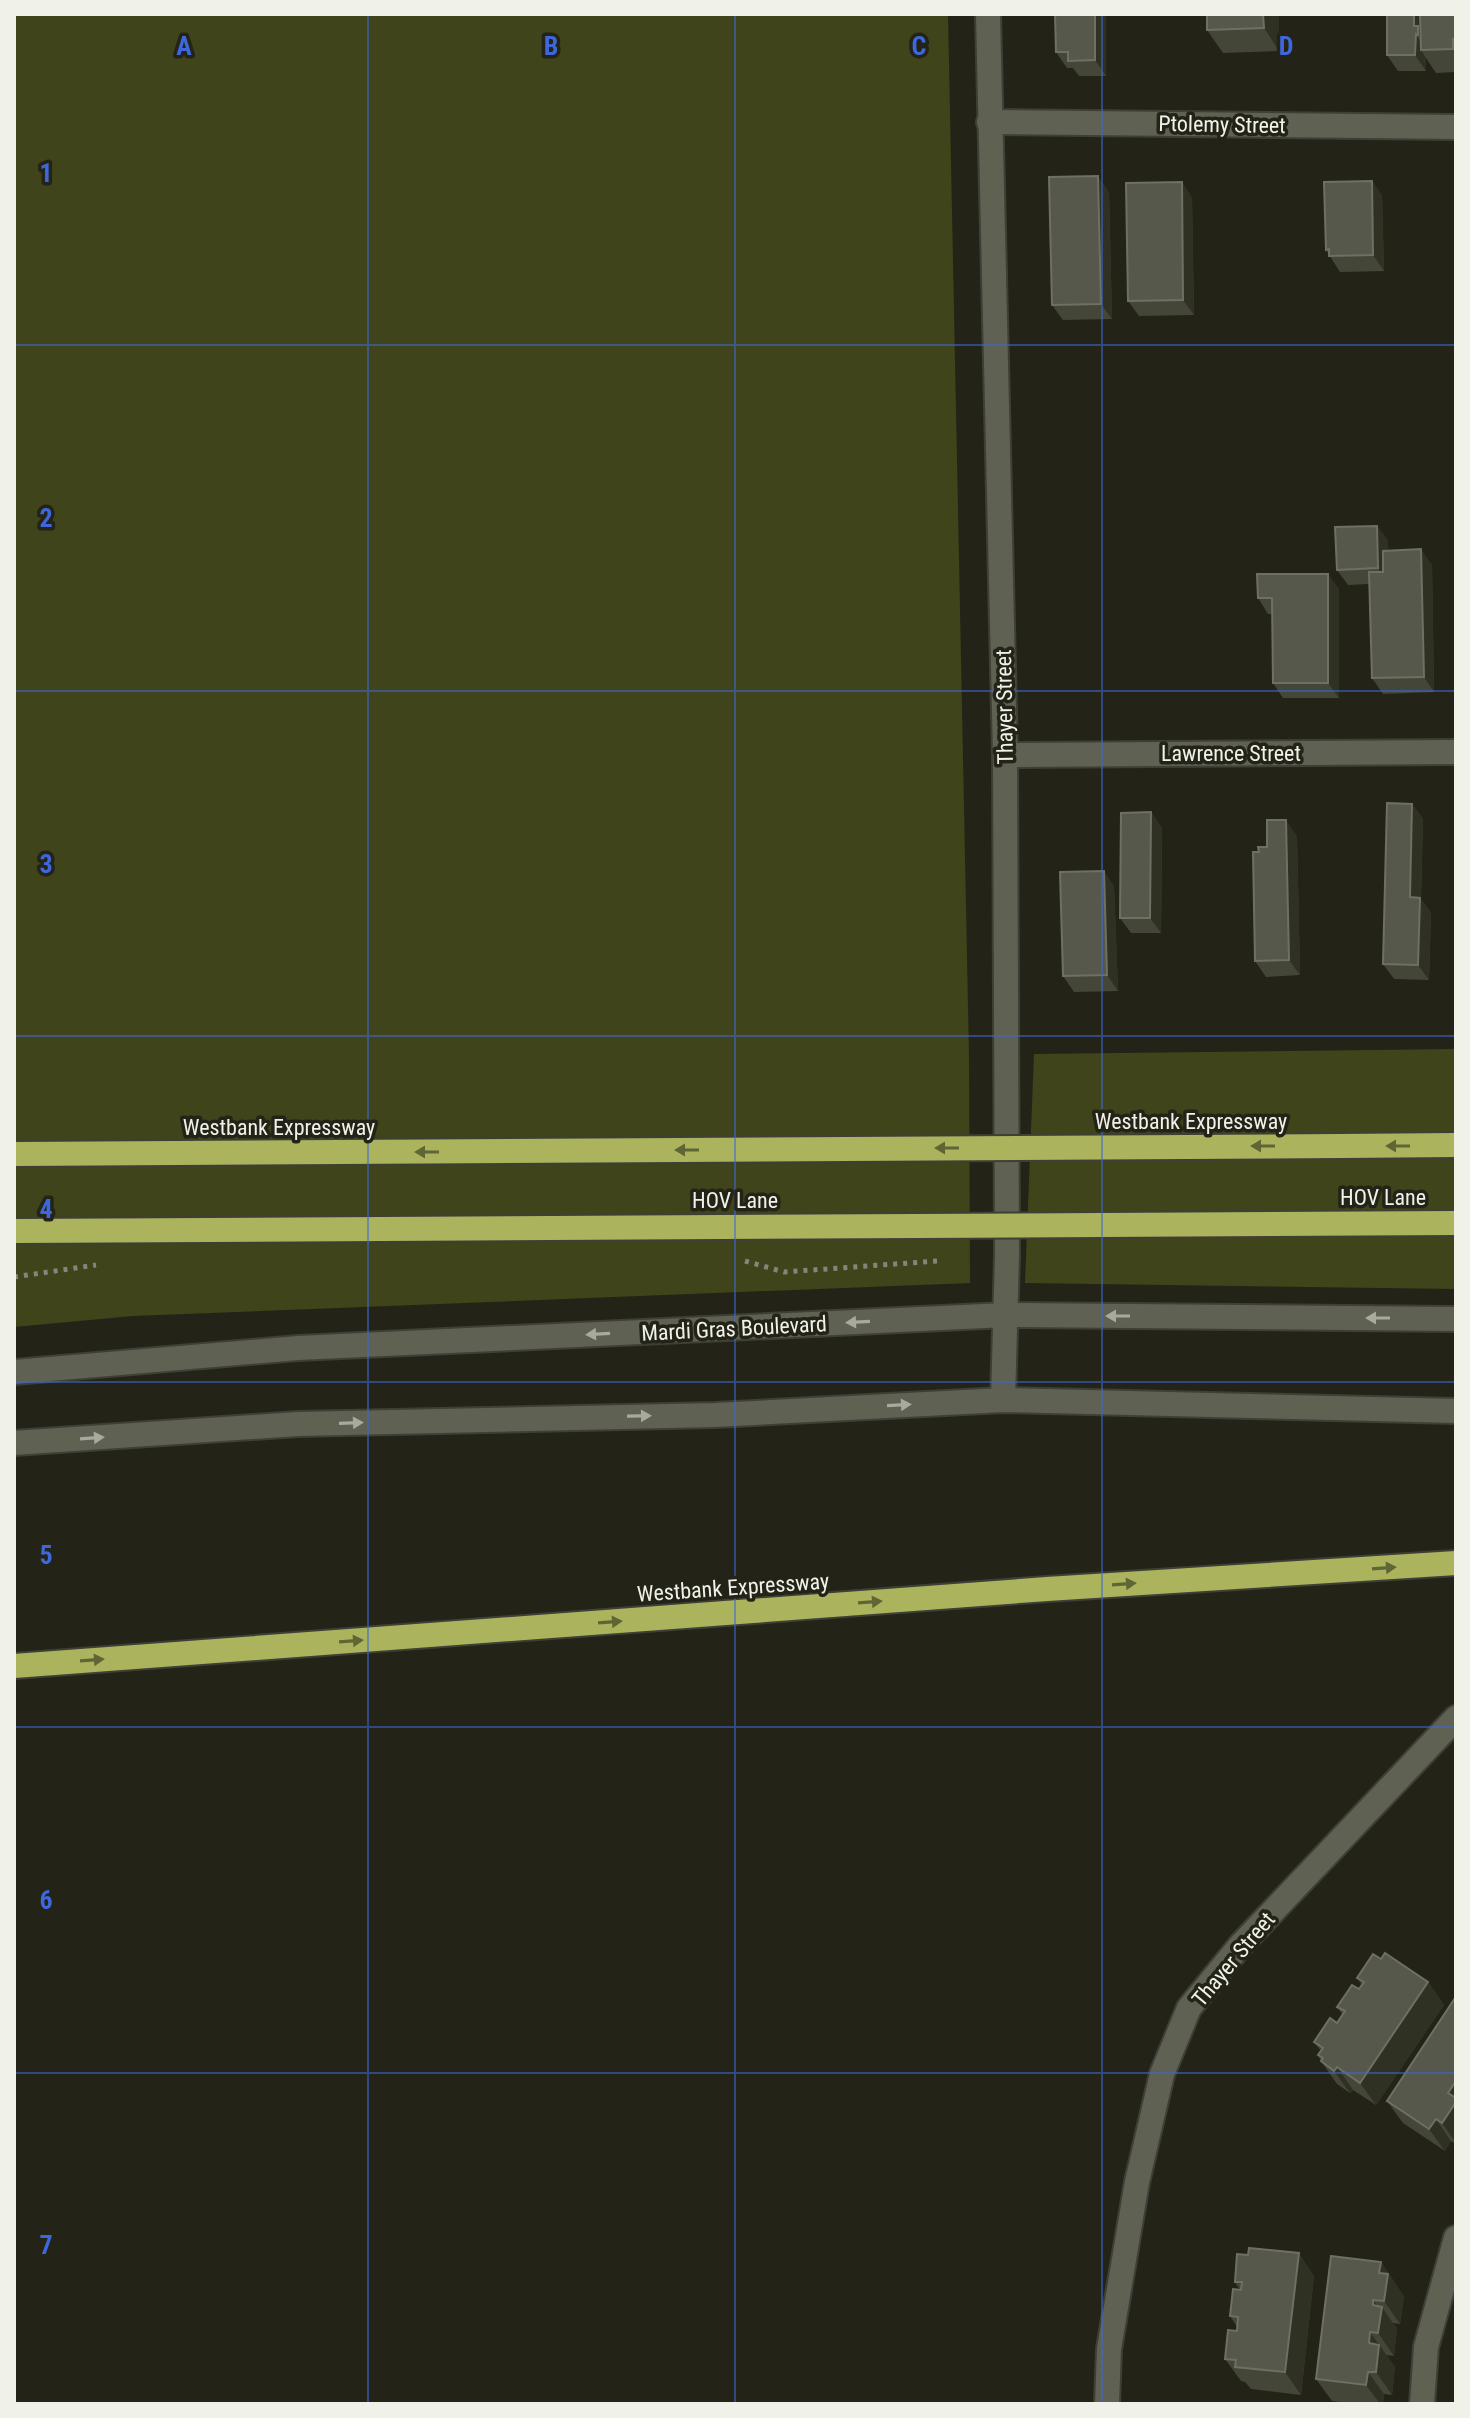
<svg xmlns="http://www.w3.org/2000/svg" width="1470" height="2418" font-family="'Roboto Condensed',sans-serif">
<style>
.green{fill:#40441b}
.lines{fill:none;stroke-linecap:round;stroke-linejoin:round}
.minor-casing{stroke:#3e3f36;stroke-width:28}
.highway-casing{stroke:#3e3f36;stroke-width:28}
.path{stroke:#85867b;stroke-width:5;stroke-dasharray:4 6;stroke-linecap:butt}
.minor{stroke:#5f6152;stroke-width:24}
.highway{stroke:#abb45c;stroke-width:24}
.highway-bridge-casing{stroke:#3e3f36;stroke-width:28;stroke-linecap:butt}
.highway-bridge{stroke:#abb45c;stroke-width:24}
.wall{fill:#444638}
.shaded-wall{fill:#2f3123}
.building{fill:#56584b;stroke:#6e7064;stroke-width:2}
.oneway{fill:#606536}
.oneway2{fill:#a8aa9e}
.grid{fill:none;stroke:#3d67db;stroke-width:2;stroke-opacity:0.55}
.labels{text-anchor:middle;stroke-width:7;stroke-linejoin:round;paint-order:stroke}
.street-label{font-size:22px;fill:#f0f2e9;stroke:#232417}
.grid-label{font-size:26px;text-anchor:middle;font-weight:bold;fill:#3d67db;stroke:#232417;stroke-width:7;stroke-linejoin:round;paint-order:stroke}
</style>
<rect width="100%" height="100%" fill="#232417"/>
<g class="green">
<polygon points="14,14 948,14 969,1056 970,1283 133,1316 14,1327"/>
<polygon points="1456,1049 1456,1289 1025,1283 1034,1054"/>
</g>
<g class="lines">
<g class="minor-casing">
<g id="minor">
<polyline points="988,14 1005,755 1007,1255 1003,1400"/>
<polyline points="989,122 1456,127"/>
<polyline points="1005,755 1456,752"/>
<polyline points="14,1372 298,1348 1006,1315 1456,1319"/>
<polyline points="14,1443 298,1424 715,1415 1003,1400 1456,1411"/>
<polyline points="1107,2404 1109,2349 1137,2182 1162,2074 1189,2008 1239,1947 1456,1718"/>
<polyline points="1422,2404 1426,2347 1456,2238"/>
</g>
</g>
<g class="highway-casing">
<g id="highway">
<polyline points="1341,1146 1456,1145"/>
<polyline points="14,1666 1047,1589 1456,1563"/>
</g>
</g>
<g class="path">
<polyline points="745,1261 784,1272 937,1261"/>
<polyline points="14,1277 96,1265"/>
</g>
<use href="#minor" class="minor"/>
<use href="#highway" class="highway"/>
<g class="highway-bridge-casing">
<g id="highway-bridge">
<polyline points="14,1154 1341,1146"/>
<polyline points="14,1231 1456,1223"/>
</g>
</g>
<use href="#highway-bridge" class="highway-bridge"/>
</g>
<g class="wall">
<polygon points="1106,14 1106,76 1079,76 1073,68 1067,68 1056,52"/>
<polygon points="1207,14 1279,14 1279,51 1223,53 1207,30"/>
<polygon points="1387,14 1456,14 1456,72 1436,73 1426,58 1426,71 1398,71 1387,55"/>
<polygon points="1372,181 1382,196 1384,271 1340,272 1326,250"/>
<polygon points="1182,182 1192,198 1194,315 1139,316 1128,301"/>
<polygon points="1109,192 1112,319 1063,320 1052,305"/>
<polygon points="1377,526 1388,541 1388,550 1432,565 1434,692 1383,694 1372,678 1369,584 1348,585 1337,570"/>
<polygon points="1339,589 1339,698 1283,698 1273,683 1272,614 1268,614 1258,598"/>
<polygon points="1412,804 1423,819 1421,899 1431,913 1429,980 1394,979 1383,964"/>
<polygon points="1151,812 1162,828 1161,933 1131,933 1120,918"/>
<polygon points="1297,836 1300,975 1266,977 1255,961 1259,852 1267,847"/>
<polygon points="1114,886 1118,991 1074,992 1063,976"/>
<polygon points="1381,1959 1428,1982 1444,2005 1376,2105 1353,2090 1350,2093 1337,2084 1321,2061 1318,2055 1321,2051 1314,2042 1337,2023 1343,2015 1337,2007 1359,1989 1362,1985 1357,1978"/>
<polygon points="1456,1999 1456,2144 1451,2141 1445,2151 1403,2123 1387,2101"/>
<polygon points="1381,2262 1404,2297 1400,2324 1393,2323 1397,2329 1394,2356 1386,2355 1395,2367 1392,2395 1384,2394 1383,2404 1356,2404 1332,2401 1316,2379"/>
<polygon points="1314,2276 1301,2395 1251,2389 1245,2382 1241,2381 1225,2359 1237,2331 1237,2327 1230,2316 1240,2290 1235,2282"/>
</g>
<g class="shaded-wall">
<polygon points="1095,14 1106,14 1106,76 1095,60"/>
<polygon points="1263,14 1279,14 1279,51 1264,28"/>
<polygon points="1414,14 1425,14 1429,50 1418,35 1414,26"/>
<polygon points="1416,34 1426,50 1421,50 1426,58 1426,71 1415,55"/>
<polygon points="1453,39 1456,44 1456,54 1453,49"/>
<polygon points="1098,176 1109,192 1112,319 1101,304"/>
<polygon points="1372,181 1382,196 1384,271 1373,255"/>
<polygon points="1182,182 1192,198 1194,315 1183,300"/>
<polygon points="1377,526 1388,541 1389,584 1378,568"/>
<polygon points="1421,549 1432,565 1434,692 1424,677"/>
<polygon points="1328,574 1339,589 1339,698 1328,683"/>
<polygon points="1412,804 1423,819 1421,899 1431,913 1429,980 1418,965 1410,897"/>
<polygon points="1151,812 1162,828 1161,933 1150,918"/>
<polygon points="1286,820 1297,836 1300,975 1289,960"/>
<polygon points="1104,871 1114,886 1118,991 1107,975"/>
<polygon points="1428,1982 1444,2005 1376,2105 1360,2083"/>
<polygon points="1337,2067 1353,2090 1350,2093 1334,2071"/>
<polygon points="1454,2084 1456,2086 1456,2143 1442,2123 1448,2093"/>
<polygon points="1436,2119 1451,2141 1445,2151 1429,2129"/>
<polygon points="1299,2253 1314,2276 1301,2395 1285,2372"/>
<polygon points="1381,2262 1404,2297 1400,2324 1384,2301 1379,2273"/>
<polygon points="1373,2300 1381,2311 1382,2307 1397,2329 1394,2356 1378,2333 1373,2305"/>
<polygon points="1370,2332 1395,2367 1392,2395 1376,2372 1369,2343"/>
<polygon points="1368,2372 1384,2394 1383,2404 1380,2404 1366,2385"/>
</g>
<g class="building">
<polygon points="1055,14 1095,14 1095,60 1068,61 1068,52 1056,52"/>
<polygon points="1207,14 1263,14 1264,28 1207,30"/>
<polygon points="1387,14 1414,14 1414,26 1418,26 1418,35 1416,34 1415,55 1387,55"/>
<polygon points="1420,14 1456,14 1456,39 1453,39 1453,49 1421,50"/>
<polygon points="1098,176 1101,304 1052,305 1049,177"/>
<polygon points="1372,181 1373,255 1329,256 1329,249 1326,250 1324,182"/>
<polygon points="1182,182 1183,300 1128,301 1126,183"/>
<polygon points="1377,526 1378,568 1337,570 1335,527"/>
<polygon points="1421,549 1424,677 1372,678 1369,572 1383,572 1383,551"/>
<polygon points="1257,574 1328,574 1328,683 1273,683 1272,598 1258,598"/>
<polygon points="1387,803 1412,804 1410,897 1420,898 1418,965 1383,964"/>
<polygon points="1151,812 1150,918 1120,918 1121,813"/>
<polygon points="1267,820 1286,820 1289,960 1255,961 1253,852 1259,852 1258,847 1267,847"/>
<polygon points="1104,871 1107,975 1063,976 1060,872"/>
<polygon points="1385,1953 1428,1982 1360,2083 1337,2067 1334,2071 1321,2061 1323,2058 1318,2055 1323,2048 1314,2042 1330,2018 1337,2023 1345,2011 1337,2007 1352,1985 1359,1989 1364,1982 1357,1978 1373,1954 1381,1959"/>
<polygon points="1455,1998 1456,2085 1454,2084 1448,2093 1456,2098 1456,2102 1442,2123 1436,2119 1429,2129 1387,2101"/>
<polygon points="1249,2248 1299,2253 1285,2372 1235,2367 1236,2360 1225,2359 1228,2330 1237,2331 1238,2317 1230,2316 1233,2289 1241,2290 1242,2282 1235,2282 1237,2254 1248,2255"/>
<polygon points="1331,2256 1381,2262 1379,2273 1388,2274 1384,2301 1373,2300 1373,2305 1382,2307 1378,2333 1370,2332 1369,2343 1379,2345 1376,2372 1368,2372 1366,2385 1316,2379"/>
</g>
<defs><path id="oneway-solid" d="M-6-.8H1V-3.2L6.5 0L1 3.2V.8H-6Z" transform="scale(2)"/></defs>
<g class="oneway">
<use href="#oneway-solid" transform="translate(1263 1146) rotate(180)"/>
<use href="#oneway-solid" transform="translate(1398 1146) rotate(180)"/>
<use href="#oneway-solid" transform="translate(947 1148) rotate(180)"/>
<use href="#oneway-solid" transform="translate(687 1150) rotate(180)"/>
<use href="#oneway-solid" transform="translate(427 1152) rotate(180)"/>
<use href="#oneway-solid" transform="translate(1384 1568) rotate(-4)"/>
<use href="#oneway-solid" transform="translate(1124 1584) rotate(-4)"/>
<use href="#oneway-solid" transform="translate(870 1602) rotate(-4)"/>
<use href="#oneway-solid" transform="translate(610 1622) rotate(-4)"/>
<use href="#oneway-solid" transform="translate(351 1641) rotate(-4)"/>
<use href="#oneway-solid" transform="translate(92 1660) rotate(-4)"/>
</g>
<g class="oneway2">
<use href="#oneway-solid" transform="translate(1118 1316) rotate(-180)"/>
<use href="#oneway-solid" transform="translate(1378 1318) rotate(-180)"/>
<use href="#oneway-solid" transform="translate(858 1322) rotate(177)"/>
<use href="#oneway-solid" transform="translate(598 1334) rotate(177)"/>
<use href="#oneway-solid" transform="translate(899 1405) rotate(-3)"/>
<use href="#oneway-solid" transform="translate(639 1416) rotate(-1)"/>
<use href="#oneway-solid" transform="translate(351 1423) rotate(-2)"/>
<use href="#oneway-solid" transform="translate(92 1438) rotate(-4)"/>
</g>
<path class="grid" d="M368,14V2404M735,14V2404M1102,14V2404M14,345H1456M14,691H1456M14,1036H1456M14,1382H1456M14,1727H1456M14,2073H1456"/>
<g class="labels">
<g class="street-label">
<text transform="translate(1222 124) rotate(1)" y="8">Ptolemy Street</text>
<text transform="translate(1004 707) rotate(-91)" y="8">Thayer Street</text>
<text x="1231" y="761">Lawrence Street</text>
<text x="1191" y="1129">Westbank Expressway</text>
<text x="279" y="1135">Westbank Expressway</text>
<text x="1383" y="1205">HOV Lane</text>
<text x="735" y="1208">HOV Lane</text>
<text transform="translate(734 1328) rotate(-3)" y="8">Mardi Gras Boulevard</text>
<text transform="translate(733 1587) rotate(-4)" y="8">Westbank Expressway</text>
<text transform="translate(1233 1959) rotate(-50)" y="8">Thayer Street</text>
</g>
</g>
<g class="grid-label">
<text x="184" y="55">A</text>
<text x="551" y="55">B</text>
<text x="919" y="55">C</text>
<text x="1286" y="55">D</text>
<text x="46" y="182">1</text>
<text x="46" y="527">2</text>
<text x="46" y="873">3</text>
<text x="46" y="1218">4</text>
<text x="46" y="1564">5</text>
<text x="46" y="1909">6</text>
<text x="46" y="2254">7</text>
</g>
<rect width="1470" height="2418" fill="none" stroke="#f0f2e9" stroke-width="32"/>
</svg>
